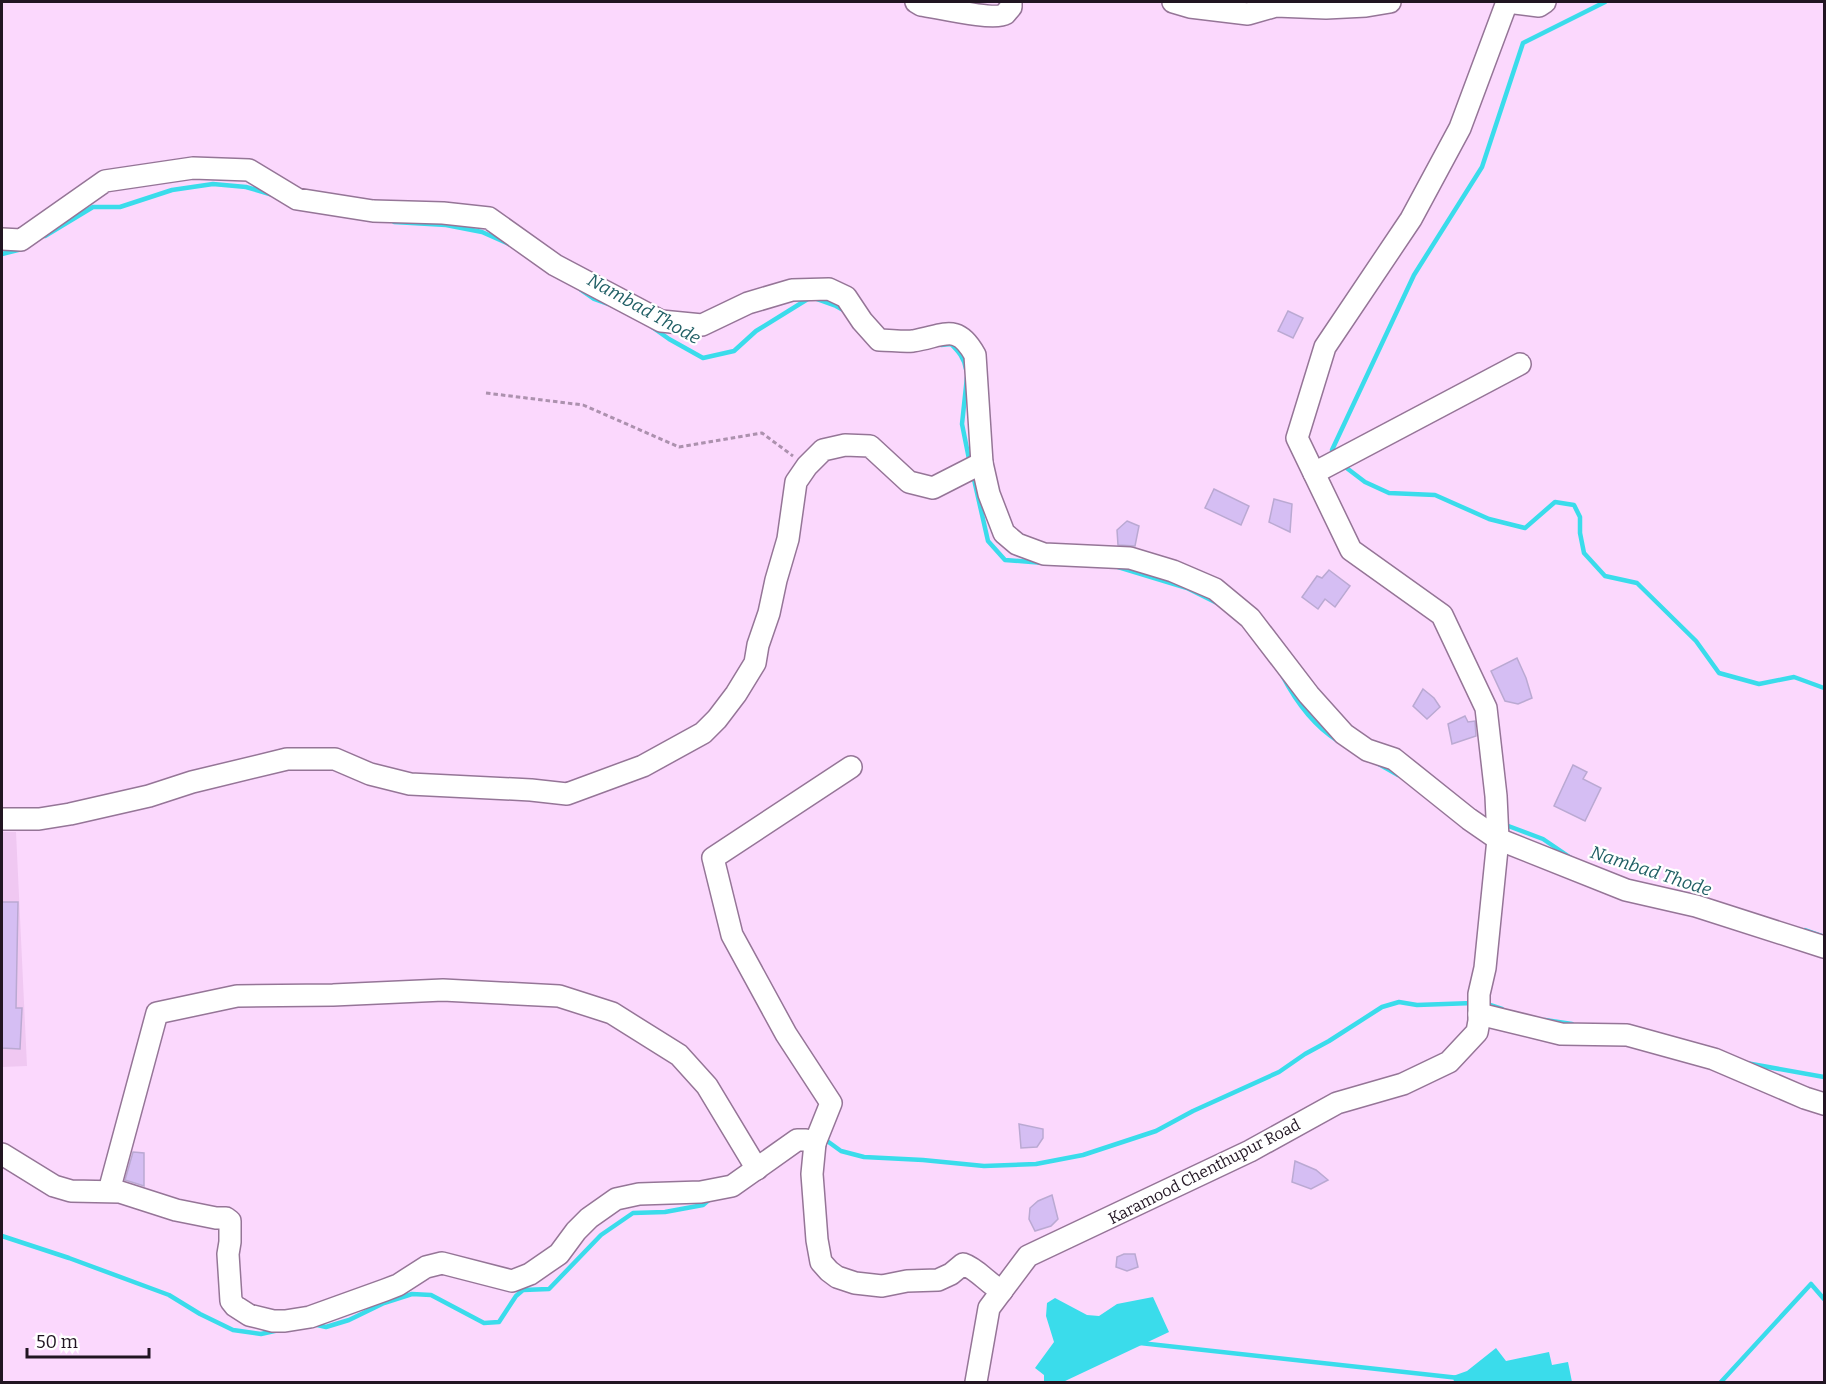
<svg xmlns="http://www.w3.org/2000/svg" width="1826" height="1384" font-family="Bitter,serif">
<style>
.built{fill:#f0c8f2}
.water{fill:#3adceb}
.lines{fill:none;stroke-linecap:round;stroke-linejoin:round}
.stream{stroke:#3adceb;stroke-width:4.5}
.building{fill:#d5bef3;stroke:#baa9d2;stroke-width:1.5}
.minor-casing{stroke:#957597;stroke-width:24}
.path{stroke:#ac91ae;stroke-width:3;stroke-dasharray:4.5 3;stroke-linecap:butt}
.minor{stroke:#fff;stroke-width:21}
.labels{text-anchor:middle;stroke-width:4.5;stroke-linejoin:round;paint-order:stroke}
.street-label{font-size:16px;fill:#211522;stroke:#fff}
.water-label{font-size:18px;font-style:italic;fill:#205f65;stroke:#fff}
</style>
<rect width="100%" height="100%" fill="#fbd8fd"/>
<polygon class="built" points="2,832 16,832 27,1066 2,1067"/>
<g class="water">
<polygon points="1153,1297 1169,1332 1063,1382 1044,1382 1044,1375 1035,1368 1054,1342 1046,1316 1047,1303 1055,1298 1087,1315 1099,1316 1117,1304"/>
<polygon points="1496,1348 1506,1361 1549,1352 1552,1365 1568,1362 1572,1382 1454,1382 1453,1376 1467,1371"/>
</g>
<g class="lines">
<g class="stream">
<polyline points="394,222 446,225 482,232 509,244"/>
<polyline points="45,236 93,207 120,207 172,190 213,184 246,187 273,195"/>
<polyline points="2,254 22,249"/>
<polyline points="581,290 594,299 608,304"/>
<polyline points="652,327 669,339 703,358 734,351 756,331 811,297 836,306 845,311"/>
<path d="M941,345L951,344C959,352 964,358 966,369"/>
<polyline points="967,377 962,424 970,464"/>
<polyline points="1335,454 1332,450 1414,275 1482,167 1523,43 1605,2"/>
<polyline points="1344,466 1365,482 1389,493 1435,495 1489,519 1525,528 1555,502 1574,505 1580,517 1580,533 1584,553 1605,576 1637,583 1696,641 1719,673 1759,684 1794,677 1824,688"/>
<polyline points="973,475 988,541 1005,560 1044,563"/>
<polyline points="1118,567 1187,588 1217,603"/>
<path d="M1282,675C1295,700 1314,726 1338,741"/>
<polyline points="1377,763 1398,775"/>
<polyline points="1503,824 1543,839 1571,858"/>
<polyline points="1805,930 1822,936"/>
<polyline points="1484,1003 1502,1009"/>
<polyline points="1545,1020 1572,1024"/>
<polyline points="1746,1063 1824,1077"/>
<polyline points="823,1138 841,1151 864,1157 923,1160 984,1166 1036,1164 1083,1155 1156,1131 1193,1111 1279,1072 1305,1054 1329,1041 1382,1007 1399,1002 1417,1005 1473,1003"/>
<polyline points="2,1236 69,1258 169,1295 200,1314 233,1330 261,1334 279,1330"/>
<polyline points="313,1324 326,1327 349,1320 384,1303 412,1294 431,1295 484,1323 499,1322 516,1296 523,1290 549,1289 601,1235 633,1213 665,1212 703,1205 710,1199"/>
<polyline points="1140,1343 1459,1378"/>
<polyline points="1721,1382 1811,1284 1824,1299"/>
</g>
</g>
<g class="building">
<polygon points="1288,311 1303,318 1293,338 1278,331"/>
<polygon points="1214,489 1249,506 1241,525 1205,508"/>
<polygon points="1274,499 1292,504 1290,532 1269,522"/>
<polygon points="1127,521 1139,526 1135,546 1118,545 1117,530"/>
<polygon points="1329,570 1350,586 1335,607 1325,599 1318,609 1302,597 1317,576 1322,578"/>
<polygon points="1517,658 1526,678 1532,698 1518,704 1505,701 1491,671"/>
<polygon points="1423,689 1434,698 1440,707 1427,719 1413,706"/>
<polygon points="1465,716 1468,722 1475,721 1476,736 1452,744 1448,724"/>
<polygon points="1573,765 1587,772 1583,779 1601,788 1585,821 1554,806"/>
<polygon points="2,902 18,902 16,1008 22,1008 20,1049 2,1048"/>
<polygon points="1019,1124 1043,1129 1043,1138 1037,1147 1021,1148"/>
<polygon points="133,1152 144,1153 144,1186 125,1180"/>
<polygon points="1295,1161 1316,1170 1328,1180 1311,1189 1292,1182"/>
<polygon points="1052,1195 1058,1219 1051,1226 1035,1231 1029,1219 1030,1208 1038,1201"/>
<polygon points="1124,1254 1135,1254 1138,1267 1127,1271 1116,1267 1117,1257"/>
</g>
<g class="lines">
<g class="minor-casing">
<g id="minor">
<path d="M916,2L921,5C936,7 994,21 1005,14C1007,12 1009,9 1011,7V2"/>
<polyline points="1173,2 1190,7 1248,14 1276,6 1326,8 1366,6 1390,2"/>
<polyline points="1507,2 1539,6 1545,2"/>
<path d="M2,239L21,240L105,181L193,168L249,170L297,199L373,211L443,213L489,218L555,265L661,321L702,325L748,303L792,290L829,289L846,297L862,321L879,340C890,340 902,342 913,341C944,336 957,322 975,355L982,463L989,494L1004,533L1017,544L1044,554L1130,558L1173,571L1215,589L1250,618L1309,695L1344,734L1367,750L1394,759L1469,819L1498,839L1626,890L1696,906L1824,947"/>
<polyline points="1314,473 1520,364"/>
<polyline points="2,819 39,819 70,814 149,796 192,782 287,759 335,759 370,774 410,784 531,790 567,794 643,766 703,733 717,719 736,694 755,663 758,645 769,613 776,580 788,539 796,482 807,466 823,450 845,445 870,446 909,482 933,488 982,463"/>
<polyline points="1479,1014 1561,1034 1627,1035 1714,1059 1805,1098 1824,1104"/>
<polyline points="815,1143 831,1103 786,1034 732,935 713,858 851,767"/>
<path d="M2,1154L54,1186L71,1191L120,1192L176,1210L216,1218H226L230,1221V1242L228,1254L231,1301L235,1306L249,1315L273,1321H285L310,1317L385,1290L398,1285L426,1267L442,1263L512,1281L530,1274L559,1254L576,1231L589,1218L616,1199L639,1194L701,1192L732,1186L797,1140H806L815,1143L812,1174L817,1240L821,1262L829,1271L837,1277L855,1283L882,1286L907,1281L938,1280L951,1274L963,1264C978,1269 988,1284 1002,1291"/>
<polyline points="109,1191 157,1013 237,996 333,995 443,990 559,996 612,1013 679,1055 707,1086 757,1169"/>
<polyline points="976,1382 989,1308 1028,1256 1250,1151 1337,1103 1403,1084 1449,1062 1477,1032 1479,1021 1479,994 1485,968 1498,839 1496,796 1486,708 1442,615 1351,550 1297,438 1325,347 1411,219 1460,128 1507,2"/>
</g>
</g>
<polyline class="path" points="486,393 583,405 679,447 762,433 793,456"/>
<use href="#minor" class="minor"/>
</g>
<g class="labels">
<g class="street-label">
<text transform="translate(1204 1171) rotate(-27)" y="6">Karamood Chenthupur Road</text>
</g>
<g class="water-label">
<text transform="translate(644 309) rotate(29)" y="6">Nambad Thode</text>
<text transform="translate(1651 871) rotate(18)" y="6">Nambad Thode</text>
</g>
</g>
<rect width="1826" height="1384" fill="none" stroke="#211522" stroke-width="6"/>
<path d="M27 1348v9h122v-9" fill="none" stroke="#211522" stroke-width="3"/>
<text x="36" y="1348" font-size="18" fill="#211522" stroke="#ffffff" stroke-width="4.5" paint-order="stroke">50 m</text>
</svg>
